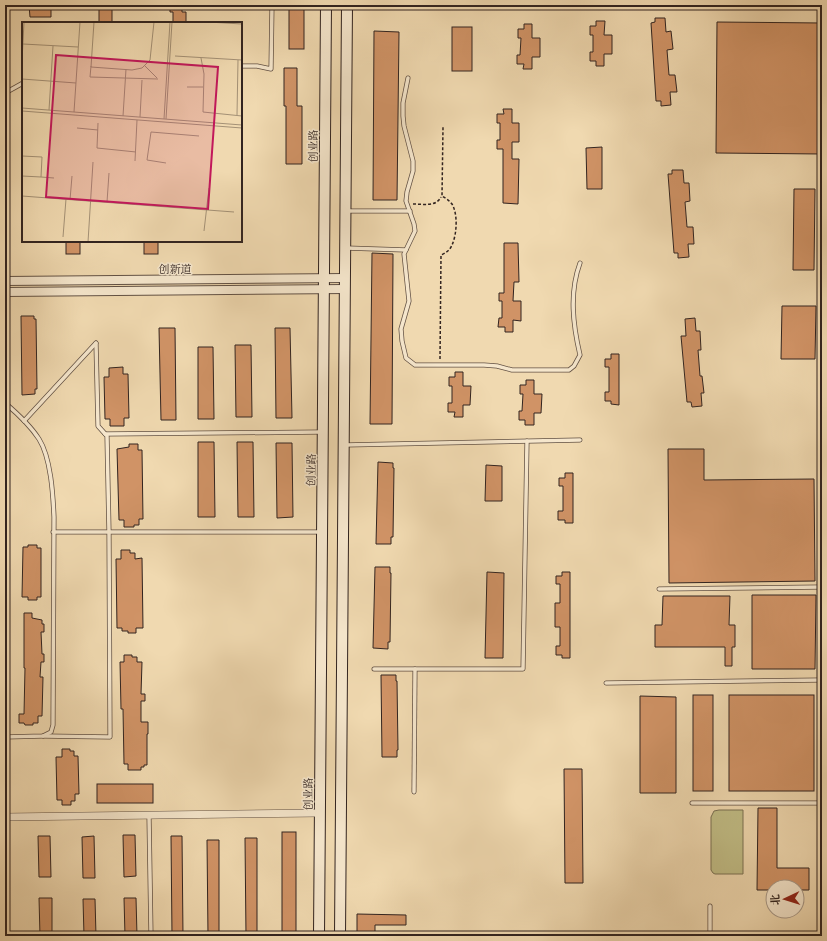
<svg xmlns="http://www.w3.org/2000/svg" width="827" height="941" font-family="'Libre Caslon Text','Noto Serif SC',serif">
<style>
.green{fill:#c1bd86;stroke:#7a7053}
.building{fill:#d09366;stroke:#322420}
.lines{fill:none;stroke-linecap:round;stroke-linejoin:round}
.service-casing{stroke:#625144;stroke-width:5}
.minor-casing{stroke:#625144;stroke-width:8}
.tertiary-casing{stroke:#625144;stroke-width:10}
.secondary-casing{stroke:#322420;stroke-width:12}
.path{stroke:#322420;stroke-width:1.5;stroke-dasharray:3 2;stroke-linecap:butt}
.service{stroke:#f5e6cc;stroke-width:3.5}
.minor{stroke:#f5e6cc;stroke-width:7}
.tertiary{stroke:#f5e6cc;stroke-width:8}
.secondary{stroke:#f5e6cc;stroke-width:10}
.labels{text-anchor:middle;stroke-width:3;stroke-linejoin:round;paint-order:stroke}
.street-label{font-size:11px;fill:#322420;stroke:#f5e6cc}
.inset-road{fill:none;stroke:#a49176;stroke-width:1}
.view{fill:#c2185b;fill-opacity:0.15;stroke:#c2185b;stroke-width:2}
.inset-edge{fill:none;stroke:#322420;stroke-width:2}
</style>
<rect width="100%" height="100%" fill="#f0d9b0"/>
<filter id="stains"><feTurbulence type="fractalNoise" baseFrequency=".005" numOctaves="4"/><feColorMatrix values="0 0 0 0 .2 0 0 0 0 .09 0 0 0 0 .02 0 0 0 .5 -.17"/></filter>
<radialGradient id="worn" r=".72"><stop offset=".6" stop-color="#630" stop-opacity="0"/><stop offset="1" stop-color="#630" stop-opacity=".3"/></radialGradient>
<polygon class="green" points="719,810 743,810 743,874 715,874 713,873 711,870 711,817 714,811"/>
<g class="building">
<polygon points="29,5 51,5 51,17 30,17"/>
<rect x="99" y="5" width="13" height="18"/>
<polygon points="170,5 182,5 182,12 186,12 186,23 173,23 173,12 170,12"/>
<rect x="289" y="5" width="15" height="44"/>
<polygon points="655,18 665,18 666,32 671,31 673,49 667,50 669,75 675,75 677,92 670,92 671,105 661,106 661,101 656,101 651,23 655,22"/>
<polygon points="596,21 605,21 604,35 612,35 612,54 604,54 604,66 596,66 596,61 590,61 590,52 593,52 593,35 590,35 590,26 596,26"/>
<polygon points="717,22 822,23 822,154 716,153"/>
<polygon points="524,24 532,24 532,38 540,38 540,57 532,57 532,69 523,69 524,64 517,64 517,55 520,55 521,38 518,38 518,29 524,29"/>
<rect x="452" y="27" width="20" height="44"/>
<polygon points="374,31 399,32 397,200 373,200"/>
<polygon points="284,68 297,68 297,106 302,106 302,164 286,164 286,106 284,106"/>
<polygon points="503,109 512,109 512,123 519,123 519,142 512,142 512,159 519,159 518,204 503,203 503,149 497,149 497,140 500,140 500,123 497,123 497,114 504,114"/>
<polygon points="602,147 602,189 587,189 586,148"/>
<polygon points="672,170 683,170 684,183 689,183 690,201 685,202 687,227 693,227 694,244 688,244 689,257 678,258 678,253 674,253 668,174 672,174"/>
<polygon points="794,189 815,189 814,270 793,270"/>
<rect x="66" y="241" width="14" height="13"/>
<rect x="144" y="241" width="14" height="13"/>
<polygon points="504,243 518,243 519,282 514,282 513,301 521,301 521,321 513,320 513,332 505,332 505,327 498,327 499,318 502,318 502,301 499,301 499,293 504,293"/>
<polygon points="372,253 393,254 392,424 370,424"/>
<polygon points="782,306 816,306 815,359 781,359"/>
<polygon points="21,316 34,316 34,319 36,319 37,389 35,389 35,394 22,395"/>
<polygon points="695,318 696,331 700,331 701,350 698,350 700,376 702,376 704,393 701,393 702,406 692,407 691,402 687,402 681,336 686,336 685,319"/>
<polygon points="159,328 175,328 176,420 161,420"/>
<polygon points="275,328 290,328 292,418 276,418"/>
<polygon points="235,345 251,345 252,417 236,417"/>
<polygon points="198,347 213,347 214,419 198,419"/>
<polygon points="611,354 619,354 619,405 611,404 611,401 605,401 605,392 609,392 609,367 605,367 605,359 611,359"/>
<polygon points="123,367 123,374 128,374 129,418 124,418 124,426 110,426 110,419 105,419 104,377 109,377 109,368"/>
<polygon points="455,372 463,372 463,386 471,386 470,405 463,405 463,417 454,417 455,412 448,412 448,403 452,403 452,386 449,386 449,377 455,377"/>
<polygon points="526,380 534,380 534,394 542,394 541,413 534,413 534,425 525,425 525,420 519,420 519,411 522,411 523,394 520,394 520,385 526,385"/>
<polygon points="198,442 214,442 215,517 198,517"/>
<polygon points="237,442 253,442 254,517 238,517"/>
<polygon points="276,443 292,443 293,517 277,518"/>
<polygon points="129,444 138,444 138,450 142,450 143,519 139,519 139,525 134,525 134,527 124,527 124,520 119,520 117,449 129,447"/>
<polygon points="668,449 704,449 704,480 814,479 815,581 669,583"/>
<polygon points="378,462 393,463 393,468 394,468 393,537 391,537 391,544 376,544"/>
<polygon points="486,465 502,466 502,501 485,501"/>
<polygon points="565,473 573,473 573,523 565,523 565,520 558,520 558,511 563,511 563,486 559,486 559,478 565,478"/>
<polygon points="28,545 37,545 37,548 41,548 41,597 37,597 37,600 28,600 28,597 22,597 23,547 28,547"/>
<polygon points="121,550 130,550 130,553 135,553 135,559 142,558 143,628 136,628 136,633 128,633 128,631 122,631 122,628 117,628 116,559 121,559"/>
<polygon points="375,567 390,567 390,573 391,573 390,642 388,642 388,649 373,648"/>
<polygon points="487,572 504,573 503,658 485,658"/>
<polygon points="562,572 570,572 570,658 562,658 562,655 556,655 556,646 560,646 560,627 555,627 555,603 560,603 560,584 556,584 556,576 562,576"/>
<polygon points="752,595 816,595 815,669 752,669"/>
<polygon points="663,596 730,596 729,625 735,625 735,647 732,647 732,666 725,666 725,647 655,647 655,625 662,625"/>
<polygon points="24,613 32,613 32,618 42,620 42,624 44,624 44,632 41,632 42,654 44,654 44,662 41,662 40,677 43,677 42,716 38,716 38,723 33,723 33,725 25,725 24,723 19,723 19,714 24,714 25,668 24,668"/>
<polygon points="124,655 132,655 132,657 137,657 137,662 142,662 141,694 145,694 145,701 141,701 141,722 148,722 148,734 147,734 147,765 144,765 144,767 141,767 141,770 128,770 128,764 124,764 123,709 121,709 120,662 124,662"/>
<polygon points="381,675 396,675 396,681 397,681 398,750 397,750 397,757 382,757"/>
<rect x="693" y="695" width="20" height="96"/>
<rect x="729" y="695" width="85" height="96"/>
<polygon points="640,696 676,697 676,793 640,793"/>
<polygon points="62,749 70,749 70,751 74,751 74,756 78,756 79,794 75,794 75,801 71,801 71,805 62,805 62,800 57,800 56,757 62,757"/>
<polygon points="564,769 582,769 583,883 565,883"/>
<rect x="97" y="784" width="56" height="19"/>
<polygon points="758,808 777,808 777,868 809,868 809,890 797,890 797,887 773,887 773,890 757,890"/>
<rect x="282" y="832" width="14" height="104"/>
<polygon points="123,835 135,835 136,876 124,877"/>
<polygon points="38,836 50,836 51,877 39,877"/>
<polygon points="94,836 95,878 83,878 82,837"/>
<polygon points="171,836 182,836 183,936 172,936"/>
<polygon points="245,838 257,838 257,936 246,936"/>
<polygon points="207,840 219,840 219,936 208,936"/>
<polygon points="39,898 52,898 52,936 40,936"/>
<polygon points="124,898 136,898 137,936 125,936"/>
<polygon points="83,899 95,899 96,936 84,936"/>
<polygon points="357,914 406,915 406,925 375,925 375,936 357,936"/>
</g>
<g class="lines">
<g class="service-casing">
<g id="service">
<polyline points="766,5 822,7"/>
<polyline points="241,66 257,66 271,69 272,5"/>
<path d="M408,78L403,103V116L404,126L413,161V171L407,192L406,201L414,224L415,231L404,254L409,301L401,329L402,341L406,358L415,365H484L497,366L512,370H569L574,366L580,355C573,325 569,293 580,263"/>
<polyline points="5,93 23,83"/>
<polyline points="346,211 410,211"/>
<polyline points="346,248 406,250"/>
<path d="M5,403C18,414 30,425 39,439C51,458 53,495 54,517L53,725L51,732L43,736L5,737"/>
<polyline points="24,421 96,343"/>
<polyline points="105,434 322,432"/>
<polyline points="345,445 580,440"/>
<polyline points="53,532 320,532"/>
<polyline points="659,589 822,587"/>
<polyline points="374,669 523,669 527,441"/>
<polyline points="606,683 822,680"/>
<polyline points="43,736 110,737 109,532 107,436 98,426 96,343"/>
<polyline points="414,792 415,669"/>
<polyline points="692,803 822,803"/>
<polyline points="149,816 151,936"/>
<polyline points="710,936 710,906"/>
</g>
</g>
<g class="minor-casing">
<polyline id="minor" points="5,817 320,813"/>
</g>
<g class="tertiary-casing">
<g id="tertiary">
<polyline points="5,281 345,278"/>
<polyline points="5,292 345,289"/>
</g>
</g>
<g class="secondary-casing">
<g id="secondary">
<polyline points="319,936 326,5"/>
<polyline points="340,936 347,5"/>
</g>
</g>
<g class="path">
<path d="M413,204C424,204 436,207 441,197"/>
<path d="M440,359L441,255C446,253 450,250 452,245C457,234 458,214 452,204C449,200 445,198 442,196L443,127"/>
</g>
<use href="#service" class="service"/>
<use href="#minor" class="minor"/>
<use href="#tertiary" class="tertiary"/>
<use href="#secondary" class="secondary"/>
</g>
<g class="labels">
<g class="street-label">
<text transform="translate(313 146) rotate(-90)" y="4">创业路</text>
<text x="175" y="273">创新道</text>
<text transform="translate(311 470) rotate(-89)" y="4">创业路</text>
<text transform="translate(308 794) rotate(-90)" y="4">创业路</text>
</g>
</g>
<g transform="translate(22 22)">
<rect width="220" height="220" fill="#f0d9b0"/>
<path class="inset-road" d="M72,0L69,45L110,48L120,46L128,38L132,0M186,0L220,2M1,22L56,25M153,34L220,38M179,36L182,52L181,90L220,94M0,39L2,0M69,44L68,55L136,57M123,44L135,56M0,57L54,61M165,65H181M0,86L220,103M27,88L31,24M0,89L220,106M52,90L58,0M215,93L216,38M101,94L104,47M118,95L120,58M142,97L148,0M144,97L150,0M76,101L75,126L114,130M55,106L76,108M0,134L20,135L19,155L0,154M113,139L115,98M144,141L125,138L129,110L177,114M19,155L32,156M0,174L212,190M48,178L50,154M85,180L87,151M182,209L187,166M41,215L44,177M66,220L71,140"/>
<path class="view" d="M34,33L196,45L186,187L24,175Z"/>
<rect width="220" height="220" class="inset-edge"/>
</g>
<rect width="827" height="941" fill="none" stroke="#f0d9b0" stroke-width="20"/>
<rect x="6" y="6" width="815" height="929" fill="none" stroke="#322420" stroke-width="2"/>
<rect x="10" y="10" width="807" height="921" fill="none" stroke="#322420"/>
<g transform="translate(785 899) rotate(266)"><circle r="19" fill="#f5e6cc" stroke="#a79887"/>
<path d="M0-3L7 15L0 10L-7 15Z" fill="#8f2418"/>
<text y="-6" font-size="11" font-weight="bold" text-anchor="middle" fill="#322420">北</text>
</g>
<rect width="100%" height="100%" filter="url(#stains)"/>
<rect width="100%" height="100%" fill="url(#worn)"/>
</svg>
